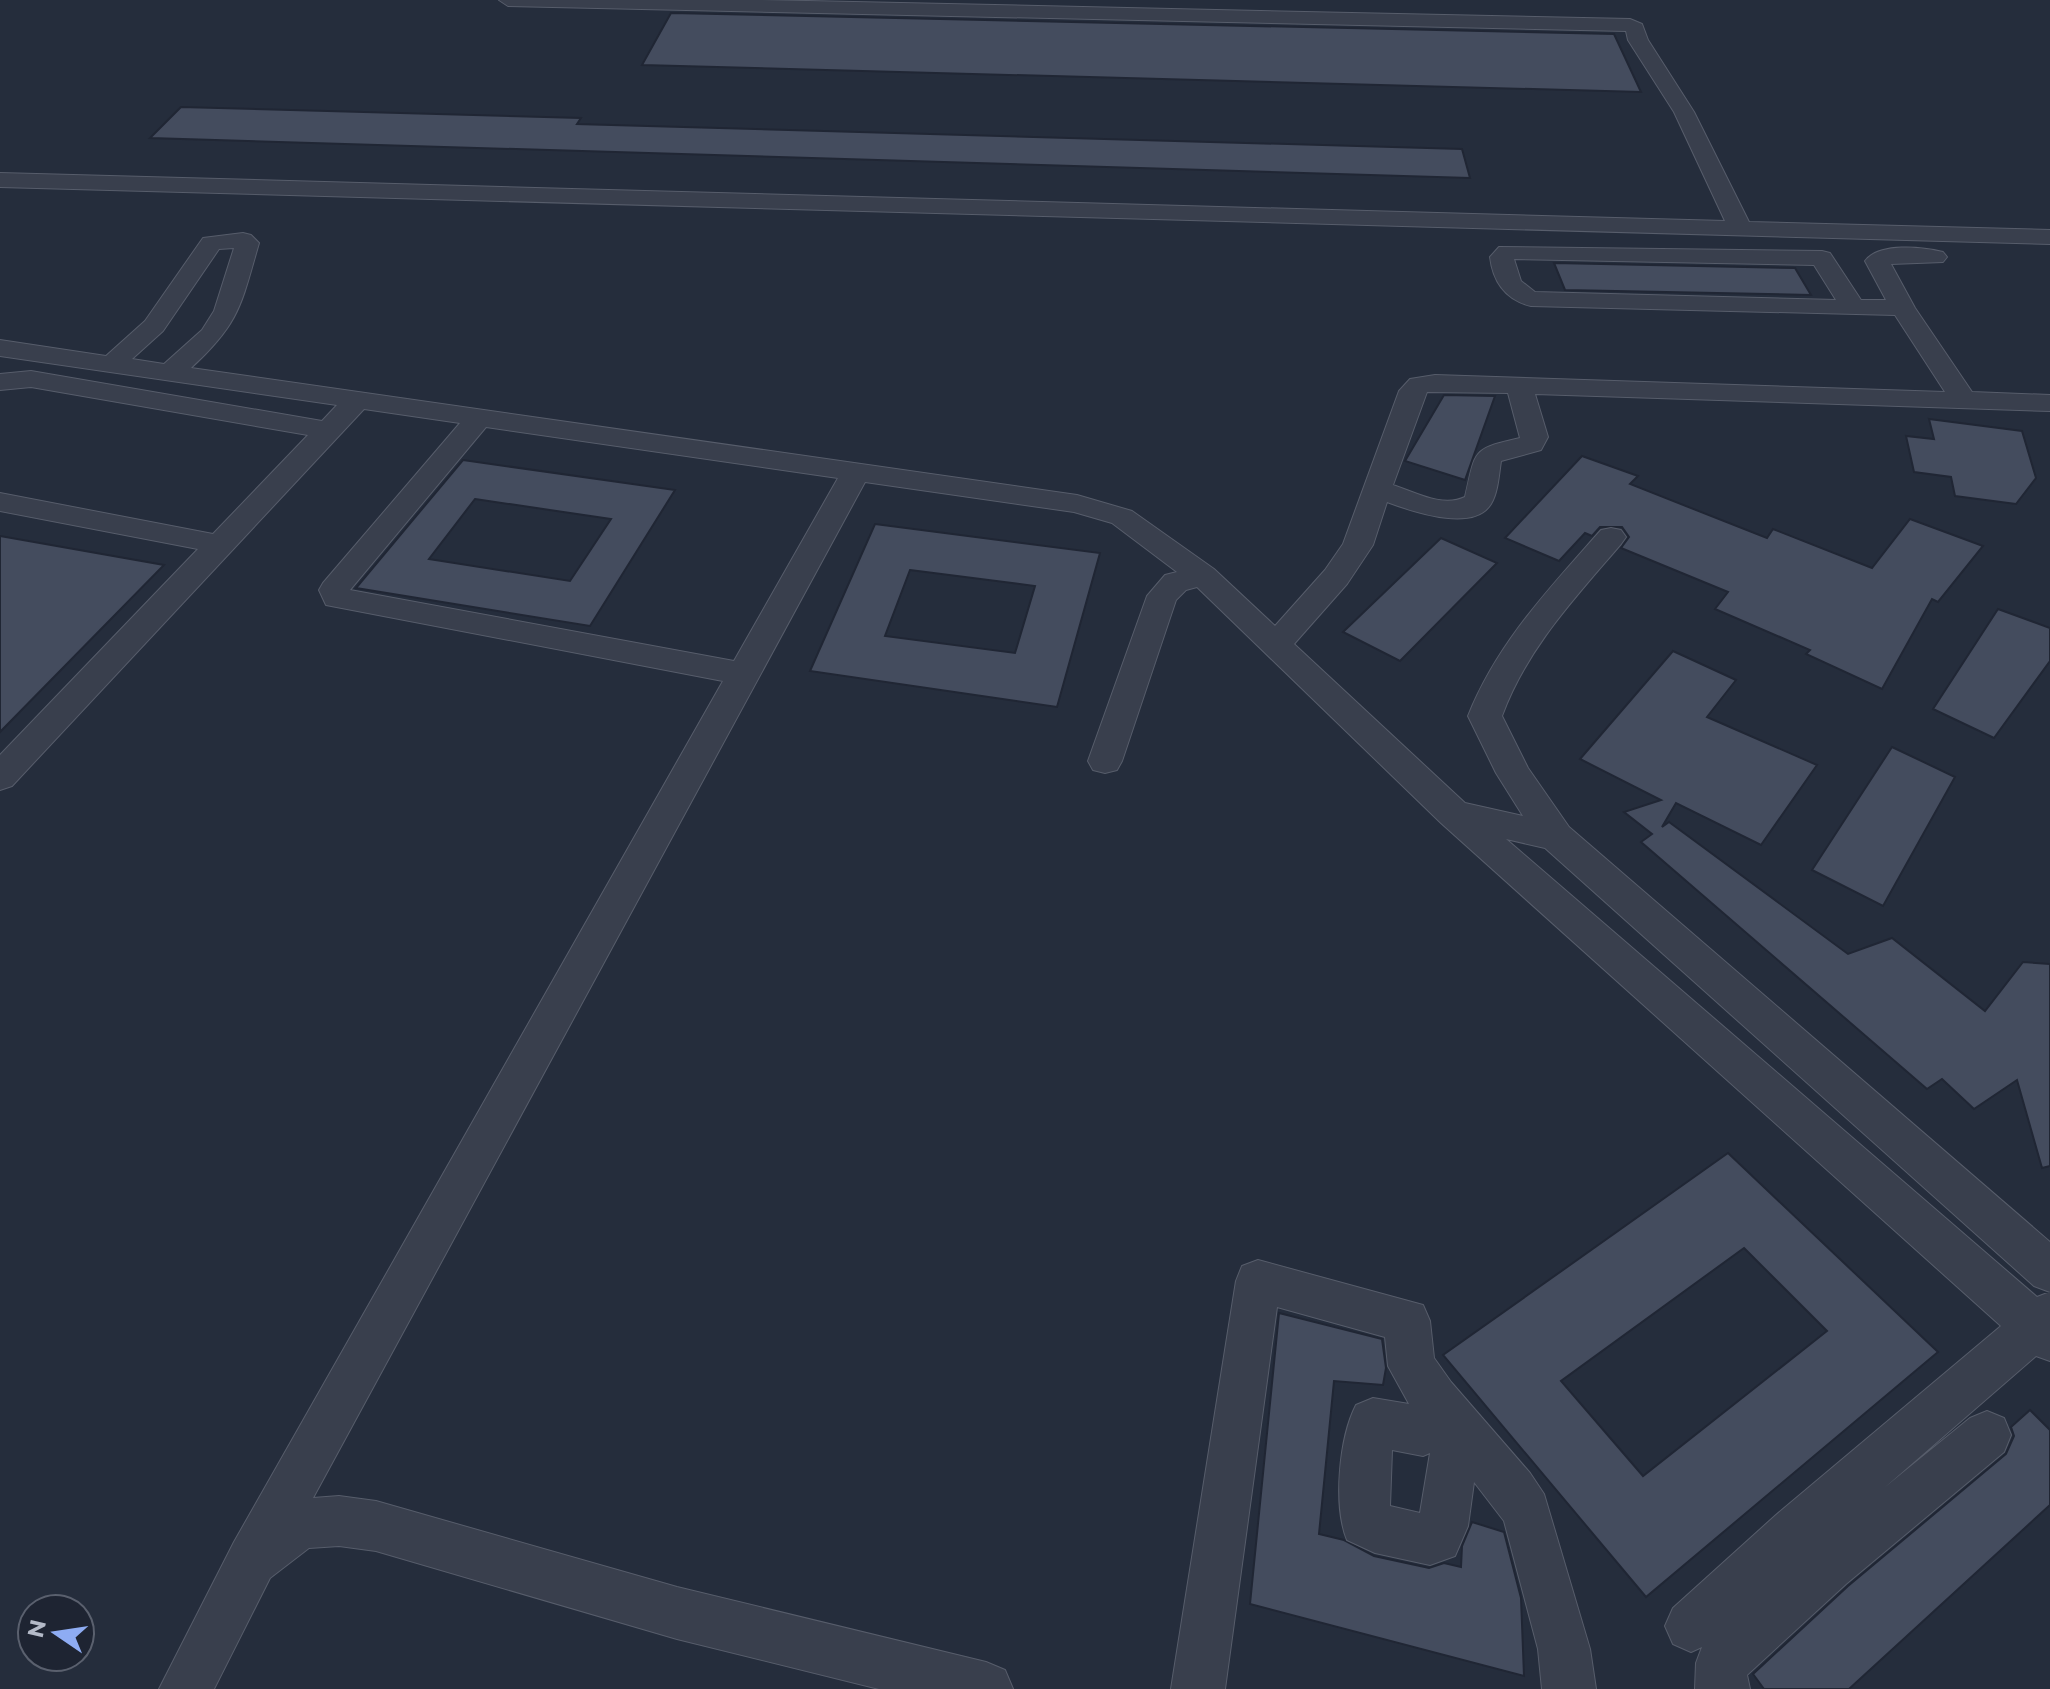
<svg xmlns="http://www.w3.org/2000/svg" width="2050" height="1689" font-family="Montserrat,sans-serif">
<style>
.building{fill:#444c5e;stroke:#202634;stroke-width:2;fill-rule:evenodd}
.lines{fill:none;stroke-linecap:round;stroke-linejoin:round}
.minor-casing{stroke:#575d6b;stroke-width:2}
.minor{fill:#393f4d;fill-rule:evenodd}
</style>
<rect width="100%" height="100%" fill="#252d3c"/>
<g class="building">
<polygon points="671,13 1614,34 1641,92 642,65"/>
<polygon points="181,107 581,118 577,124 1462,149 1470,178 150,138"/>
<polygon points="1554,263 1795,268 1811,295 1565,290"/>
<polygon points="1444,395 1495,396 1465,480 1405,461"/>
<polygon points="1929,419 2022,431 2036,478 2016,504 1955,496 1951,477 1914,472 1906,436 1934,439"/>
<polygon points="1582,456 1638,476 1630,484 1767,538 1773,529 1872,568 1910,519 1983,546 1938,602 1932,599 1882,689 1806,654 1810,650 1715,609 1728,592 1621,548 1629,537 1622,527 1600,527 1592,536 1585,533 1559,561 1505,538"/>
<path d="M463,460L675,490L590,626L356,588ZM475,499L611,519L570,581L429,559Z"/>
<path d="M875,524L1100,553L1057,707L810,671ZM910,570L1035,586L1015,653L885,636Z"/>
<polygon points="0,536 164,565 0,732"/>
<polygon points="1441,538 1497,563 1400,661 1343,632"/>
<polygon points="1998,609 2050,628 2050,661 1994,738 1933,709"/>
<polygon points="1673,651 1736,680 1707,717 1817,765 1761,845 1676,803 1662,827 1669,822 1848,954 1892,938 1985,1011 2023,962 2050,964 2050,1166 2042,1168 2017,1080 1974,1109 1942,1079 1927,1089 1641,842 1652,834 1624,812 1661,800 1580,759"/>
<polygon points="1892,747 1955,777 1883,906 1812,870"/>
<path d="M1728,1153L1938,1352L1646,1597L1443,1355ZM1744,1248L1827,1331L1643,1476L1561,1381Z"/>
<polygon points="1279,1313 1382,1339 1386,1368 1383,1385 1334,1381 1319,1534 1344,1540 1374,1556 1429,1568 1444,1563 1461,1567 1462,1546 1472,1522 1504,1532 1521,1598 1524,1676 1250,1604"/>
<polygon points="2030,1410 2050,1430 2050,1505 1849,1689 1764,1689 1753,1674 1848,1586 2006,1454 2014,1436 2011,1427"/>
</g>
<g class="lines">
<g class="minor-casing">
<g id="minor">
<polygon points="499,0 761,0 1630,19 1642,24 1648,40 1694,112 1749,222 2050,230 2050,244 0,187 0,173 1725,221 1674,112 1628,40 1626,31 508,6"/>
<path d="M243,233L251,235L259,243C241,305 240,323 191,368L1077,495L1132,511L1214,569L1275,626L1325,570L1343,544L1399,391L1410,379L1435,375L1945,392L1895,315L1531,306C1506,300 1493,282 1490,257L1499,247L1822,251L1830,253L1861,300H1886L1865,261C1879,242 1923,247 1943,252L1947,257L1943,262L1891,264L1915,308L1972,392L2050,395V411L1535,394L1548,437L1541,450L1501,461C1499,474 1498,493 1491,504C1473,533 1411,511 1387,502L1373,545L1347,584L1294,644L1465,803L1523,816L1496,773L1468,716C1497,643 1549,589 1601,530L1611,528L1621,530L1626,537L1621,544C1575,598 1527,648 1502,716L1528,768L1569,827L2050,1242V1292L2034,1286L1545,848L1506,839L2037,1297L2050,1292V1361L2036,1356L1884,1488L1970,1418L1987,1411L2004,1418L2011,1435L2004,1452L1846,1584L1747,1675L1750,1689H1695L1696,1663L1702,1647L1691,1652L1673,1644L1665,1626L1673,1608L1776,1515L2001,1326L1441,823L1197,587L1186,590L1176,600L1122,761L1117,770L1105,773L1093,770L1088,761L1147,596L1165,575L1177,572L1112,523L1074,512L865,482L313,1498L339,1496L376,1501L677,1587L986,1662L1005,1670L1013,1689H879L677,1639L376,1551L339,1546L309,1548L270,1578L214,1689H159L234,1542L723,681L326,605L319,590L323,583L460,423L364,409L12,786L0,790V755L198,549L0,511V493L213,534L308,435L31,387L0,390V374L31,371L322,421L337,405L0,356V340L106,356L145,321L203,238ZM234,248L214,311L202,330L164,364L132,359L163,331L219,249ZM1514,259L1814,265L1836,300L1535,292L1521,281ZM1427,392L1508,393L1520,438C1471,449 1476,450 1465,497C1442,508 1415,492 1393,485ZM486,427L838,478L734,661L350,590Z"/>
<path d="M1258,1260L1423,1305L1430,1321L1434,1358L1451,1382L1530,1473L1544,1494L1590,1649L1596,1689H1542L1538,1649L1504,1521L1474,1482L1468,1526L1455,1556L1430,1565L1375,1553L1347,1540C1333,1506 1339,1438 1356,1405L1373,1398L1409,1404L1388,1366L1385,1337L1277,1307L1225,1689H1171L1236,1281L1242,1266ZM1392,1450L1423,1456L1430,1453L1420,1513L1390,1506Z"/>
</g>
</g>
<use href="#minor" class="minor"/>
</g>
<g transform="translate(56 1633) rotate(283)"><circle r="38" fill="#1e2432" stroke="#5a606e" stroke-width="2"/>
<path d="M0-6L14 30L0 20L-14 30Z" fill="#8eacf3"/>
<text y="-12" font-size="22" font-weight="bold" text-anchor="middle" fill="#b4bac8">N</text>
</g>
</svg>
